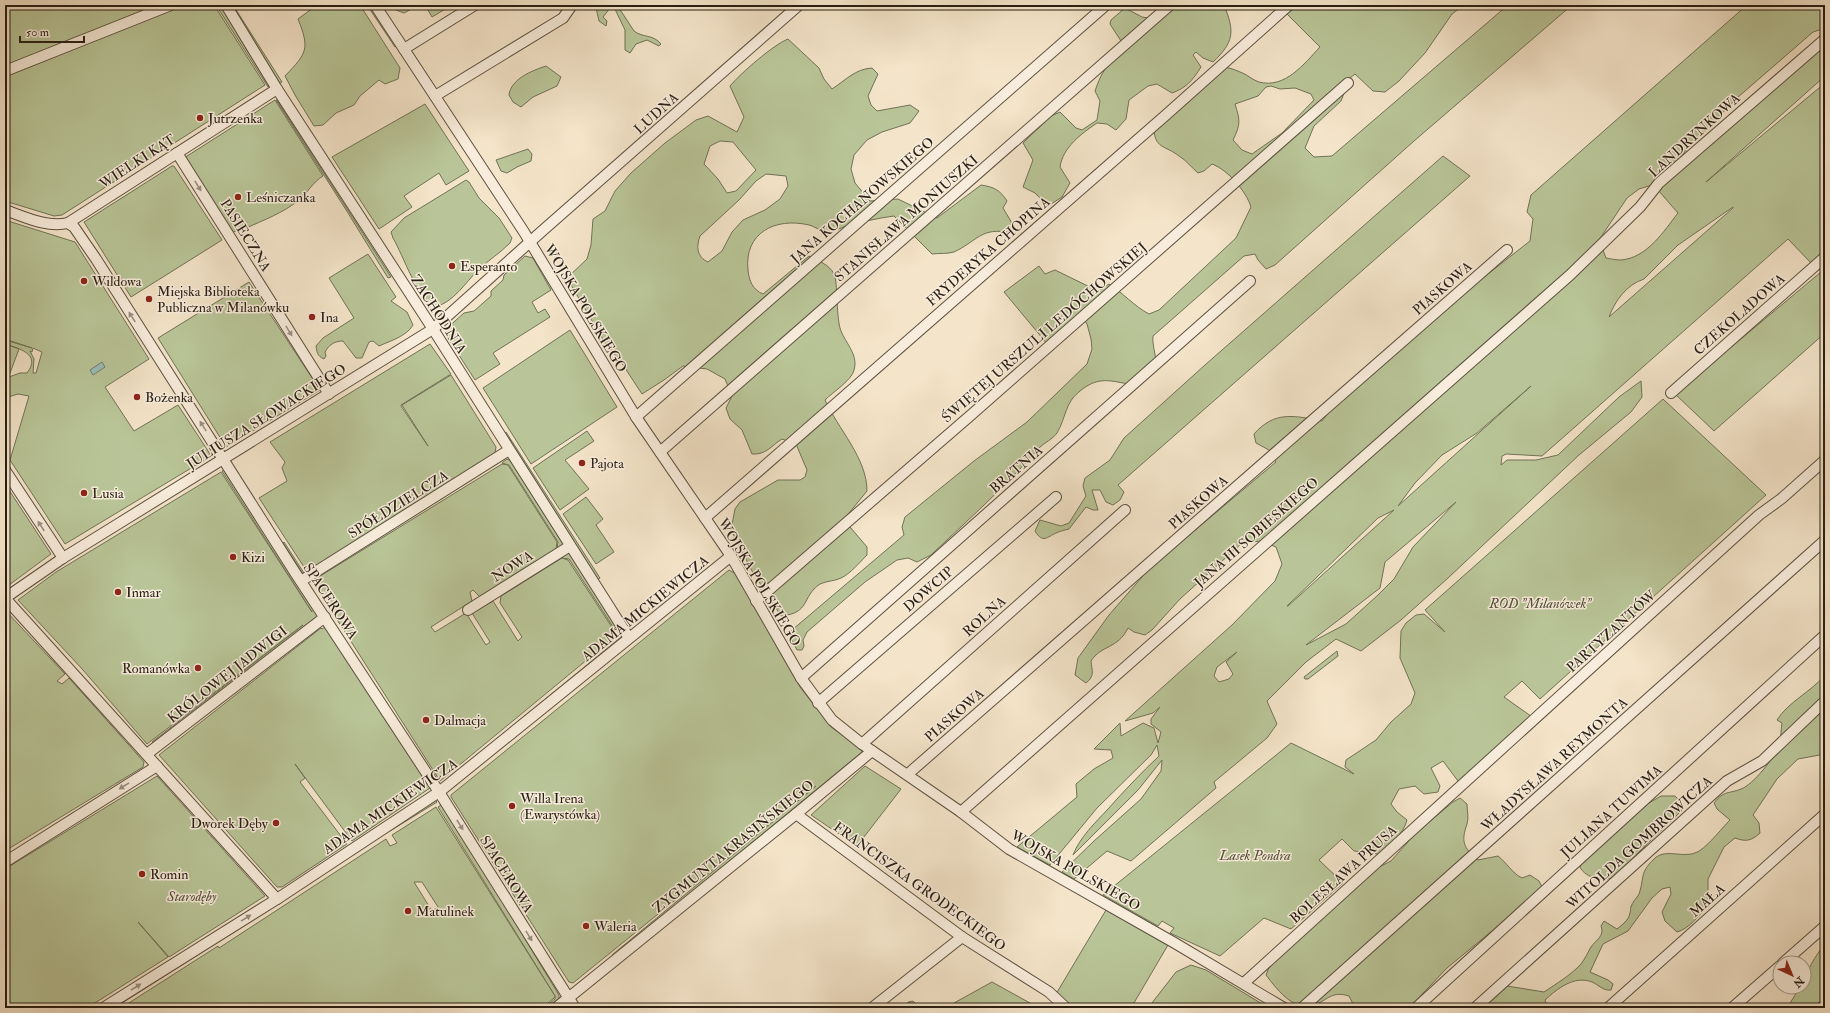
<svg xmlns="http://www.w3.org/2000/svg" width="1830" height="1013" font-family="'IM FELL Double Pica',serif">
<style>
.green{fill:#b9c598;stroke:#707256;fill-rule:evenodd}
.water{fill:#9cbeb7;stroke:#6e7e75}
.lines{fill:none;stroke-linecap:round;stroke-linejoin:round}
.minor-casing{stroke:#5b5040;stroke-width:12}
.minor{stroke:#f8eddc;stroke-width:10}
.oneway{fill:#9a9082}
.poi-dot{fill:#8f2418;stroke:#f8eddc;stroke-width:1.5}
.labels{text-anchor:middle;stroke-width:3;stroke-linejoin:round;paint-order:stroke}
.street-label{font-size:14px;fill:#281e13;stroke:#f8eddc}
.poi-label{font-size:14px;fill:#281e13;stroke:#f8eddc;text-anchor:start}
.park-label{font-size:14px;font-style:italic;fill:#54503b;stroke:#f8eddc}
</style>
<rect width="100%" height="100%" fill="#f4e4c9"/>
<filter id="stains"><feTurbulence type="fractalNoise" baseFrequency=".005" numOctaves="4"/><feColorMatrix values="0 0 0 0 .2 0 0 0 0 .09 0 0 0 0 .02 0 0 0 .5 -.17"/></filter>
<radialGradient id="worn" r=".72"><stop offset=".6" stop-color="#630" stop-opacity="0"/><stop offset="1" stop-color="#630" stop-opacity=".3"/></radialGradient>
<g class="green">
<polygon points="5,5 158,5 5,66"/>
<polygon points="183,5 214,5 265,85 62,215 54,216 5,201 5,77"/>
<polygon points="216,5 221,5 271,86 268,87"/>
<polygon points="230,5 233,5 282,82 278,84"/>
<path d="M317,5H360L400,68L398,79L385,84L379,80L360,96L354,105L336,113L323,125L314,126L295,95L285,76C307,53 310,49 298,19Z"/>
<polygon points="367,5 371,5 398,45 395,47"/>
<polygon points="392,5 424,5 417,6 404,13 396,10"/>
<polygon points="425,5 452,5 432,17"/>
<path d="M598,5H617L634,31C643,38 653,34 661,44L659,46L647,40L636,44L630,53L625,50V30L615,9L610,8L603,17L607,21L606,26L599,21L596,8Z"/>
<path d="M1160,5H1224C1235,32 1234,42 1213,62L1203,58L1196,52L1193,55L1201,67C1193,80 1186,88 1172,93L1157,84L1148,86L1129,100L1126,119L1116,130L1107,124L1097,123C1081,134 1063,147 1060,167L1070,183L1062,197L1048,206L1035,193L1023,187L1033,160L1023,143L1051,116L1060,112L1076,128L1082,130L1097,120L1100,101L1095,91C1102,71 1106,65 1123,52L1121,41L1110,24L1111,20L1125,8L1142,17L1149,18Z"/>
<path d="M1293,5H1464L1452,14L1425,53L1399,81L1385,92L1373,91L1355,74L1350,78L1341,101L1314,126L1305,148L1314,157L1332,156L1508,5H1572L1414,141L1275,265L1266,269L1258,260L1255,254L1244,256L1153,336C1152,345 1156,354 1156,364L1128,384C1108,380 1097,377 1080,391C1065,402 1066,418 1057,433C1053,439 1044,443 1039,448C1005,487 968,520 931,555L917,562L908,558L897,560L865,582L807,632L803,640L804,646L802,650H797L790,637L792,630L904,535L902,527L905,517L974,461L1027,422L1087,364L1092,349L1091,339L1087,324L1081,315L1048,345L1004,292L1039,266L1045,274L1055,270L1098,291L1109,284C1123,293 1134,306 1149,314L1159,310L1236,238L1251,207C1246,191 1228,170 1212,164L1204,171L1198,173C1192,168 1186,160 1179,156C1165,145 1154,149 1154,127L1222,66C1228,68 1234,69 1240,72C1247,74 1252,80 1259,82C1285,89 1304,64 1320,47L1285,12ZM1271,86L1280,89L1295,88L1311,94L1314,100L1282,133L1252,154L1242,150L1233,140C1241,124 1240,120 1235,104L1258,96L1266,87Z"/>
<path d="M1747,5H1825V28L1813,32L1737,98L1687,149L1670,171L1655,184L1639,189L1627,198L1599,240L1606,258C1611,259 1616,260 1621,260C1647,258 1664,231 1678,213L1658,190L1825,43V76L1706,182L1825,83V125L1823,127L1825,126V253L1812,264L1788,239L1542,456L1506,454L1502,456L1501,465L1507,460H1536L1558,455L1619,397L1641,381L1642,397L1631,412L1579,455L1448,578L1401,620L1361,651L1336,639L1306,662L1267,701L1277,724L1267,738L1214,782L1216,788L1131,861L1107,851L1074,879L1062,872L1094,841L1141,799L1161,771L1162,760L1138,790L1073,855C1080,837 1095,823 1108,809C1124,791 1141,773 1159,756L1157,745L1151,755L1097,808L1050,865L1017,847L1077,797L1076,784L1094,769L1113,758L1111,750L1094,749L1120,723L1121,736L1143,723L1154,728L1158,743L1161,732L1151,724V719L1160,707L1153,713L1125,721L1232,625L1275,581L1282,564L1276,547L1261,541L1242,543L1180,599L1152,630L1145,635L1134,632L1128,628C1118,649 1101,645 1091,661C1092,671 1095,676 1086,683L1075,675L1078,658L1109,615L1149,569L1276,462L1269,450L1256,443L1254,434C1275,410 1295,416 1322,421L1332,408L1451,303L1530,241L1533,219L1527,212L1531,195ZM1733,207V208L1609,317C1615,301 1626,285 1644,279L1678,245ZM1531,386L1398,506L1415,483L1442,455L1477,433ZM1456,502L1413,547L1394,579L1378,595L1346,624L1306,645L1380,588L1385,562ZM1394,510L1288,606H1287L1378,518ZM1237,652L1226,662L1233,674L1229,679L1219,682L1214,676L1217,667Z"/>
<path d="M788,39L819,68L824,79L832,89C846,80 855,69 872,68L878,74L868,96L871,105L877,111L910,105L919,111L910,123L882,132L867,140L854,155L851,169L855,183L870,201L898,199L937,218L981,185C994,187 1000,190 1007,201L1003,208L1012,223L1010,233C982,226 976,242 954,252C948,254 939,253 932,254L894,216C878,218 862,222 846,226C841,228 831,233 826,232C820,231 814,226 809,225C775,217 744,233 748,270C749,281 753,290 763,294L809,256C818,261 829,264 834,274C838,283 836,313 840,328C844,342 859,354 854,370C852,380 833,392 825,400C838,429 867,458 867,491L849,513L845,521L867,547V555C860,562 850,574 841,578C835,581 826,581 820,584C801,597 811,613 781,616L752,571L731,530L735,509L740,502L778,480H800L805,477L807,470L796,444L782,439C771,446 766,455 752,454L742,430L730,419L726,408L732,396L725,379L707,369L683,366L664,380L642,394L621,362L605,343L567,278L587,259L591,245L593,219L605,211L615,191L631,173L665,143L696,120L708,116L737,132L744,117L730,86C741,73 773,45 788,39ZM720,141L733,142L756,170L736,191L727,193L718,179L704,164L710,146ZM766,174L786,176L788,186L780,199L765,210L743,220L732,232L722,251L708,262C697,257 696,247 700,236L739,200L756,181Z"/>
<path d="M546,66L561,77L557,86L533,97L521,107L513,102L509,95C511,79 531,71 546,66Z"/>
<path d="M275,100L323,176C313,182 308,192 299,200C283,213 264,220 246,228L242,227L232,233L184,158Z"/>
<polygon points="276,100 277,100 391,277 388,278 348,213"/>
<polygon points="425,104 469,171 446,185 439,173 404,196 412,207 379,229 332,157"/>
<polygon points="528,149 532,154 531,161 517,167 507,173 501,171 496,160"/>
<path d="M1443,156L1470,176L1118,485L1124,492L1120,500L1113,505L1106,502L1100,490H1092L1098,510H1093L1086,507L1069,529C1065,530 1060,531 1056,533C1047,537 1043,544 1035,531L1040,520L1061,526L1069,523L1086,496L1083,486L1085,478L1110,460L1124,438L1205,365Z"/>
<polygon points="172,166 174,166 222,240 131,297 84,222"/>
<path d="M466,180L469,182L479,198L499,218L512,238L510,243C500,253 489,260 479,269C465,283 454,302 435,307C417,298 404,257 393,238L391,232L404,218Z"/>
<path d="M5,220L75,242L149,359L105,387L134,431L178,405L210,454L208,458L65,544L10,460L29,396L18,394L5,398V375L9,377L20,373H27C42,354 18,348 5,344V340L32,348L5,339ZM33,348L42,352L36,373H33L34,359L30,351L32,352Z"/>
<path d="M368,254L396,297L391,301L407,312L413,325C407,336 390,341 379,346L373,341L369,342L362,358H356L343,341C334,341 329,345 325,352L326,356L324,359C317,356 317,352 316,346L323,338L354,318L329,278Z"/>
<polygon points="525,256 533,258 551,290 532,302 538,313 545,309 550,317 493,353 500,364 475,380 446,335 446,329 464,313 474,311 491,296 491,291 503,280 504,275"/>
<polygon points="1821,272 1825,276 1825,333 1714,431 1675,394"/>
<polygon points="249,282 320,390 226,447 158,338"/>
<polygon points="570,330 617,407 531,464 483,388"/>
<polygon points="5,344 19,349 10,373 5,371"/>
<polygon points="430,344 451,374 401,405 401,406 428,446 402,405 451,375 496,447 495,453 311,569 304,567 259,498 287,481 282,468 285,462 270,442"/>
<path d="M1663,399L1766,495L1540,699L1522,681L1504,697L1535,719L1461,785L1443,761L1431,768L1440,786L1438,792L1424,794L1415,786L1399,789L1391,804L1397,812L1407,820C1403,835 1390,845 1378,854L1354,851L1342,839L1319,860L1343,883L1291,929L1264,918L1220,956L1170,933L1174,928L1162,921L1158,926L1103,895L1291,743L1354,774L1345,767L1346,760L1376,740L1391,722L1411,704L1415,693L1400,658L1401,631L1406,623L1416,615L1424,614L1445,632L1425,610Z"/>
<polygon points="587,431 594,441 565,460 589,489 560,510 533,468"/>
<polygon points="506,432 600,578 597,580 504,435"/>
<polygon points="507,459 511,461 563,544 557,549 558,542 509,465 502,463"/>
<polygon points="502,464 508,465 557,542 556,549 480,597 473,590 470,592 472,601 431,627 435,632 466,613 486,645 490,642 472,613 493,601 518,641 522,637 500,603 501,596 562,558 568,560 617,635 440,781 315,585 317,578"/>
<polygon points="224,470 318,616 154,744 152,742 303,625 147,744 83,670 18,600 56,572 221,472 312,612 222,471"/>
<polygon points="5,484 51,554 5,588"/>
<polygon points="586,497 603,519 596,525 614,552 596,564 563,514"/>
<polygon points="284,542 304,573 303,574 283,543"/>
<polygon points="567,553 572,555 619,627 615,630 569,559 562,558"/>
<polygon points="729,570 736,574 800,687 831,727 861,748 862,752 614,956 612,955 816,786 573,983 569,982 451,797 451,795"/>
<polygon points="5,610 65,674 57,681 62,684 69,678 144,762 143,767 5,851"/>
<polygon points="325,627 430,788 352,841 295,764 305,778 300,782 347,844 282,887 277,887 159,755 321,628 322,629"/>
<polygon points="621,637 620,640 444,782"/>
<polygon points="1337,651 1338,656 1308,679 1305,679 1304,677"/>
<path d="M1825,675V754L1798,759L1777,779L1753,815L1759,823L1760,833C1751,841 1746,842 1735,838L1724,847L1708,879V906C1699,915 1689,929 1677,932L1665,921L1662,912L1671,894L1670,887L1662,889L1652,898L1628,931L1603,944L1590,972L1608,980L1613,984L1611,990C1603,991 1599,985 1592,982C1574,975 1557,989 1545,1000L1548,1008H1481L1507,986L1544,992C1556,984 1571,975 1581,964C1585,959 1588,952 1591,947C1596,940 1605,936 1601,926L1604,921L1617,929C1622,925 1629,920 1630,913C1631,910 1630,909 1631,907C1632,902 1637,898 1639,894C1645,876 1639,874 1654,859C1665,848 1681,858 1695,853C1705,850 1722,828 1730,820L1717,809L1714,803C1724,790 1729,794 1741,789C1753,785 1775,757 1779,745C1781,738 1781,730 1782,723L1777,720C1788,702 1811,692 1825,675Z"/>
<polygon points="865,766 901,789 857,846 811,815"/>
<polygon points="157,776 265,896 169,957 138,922 168,957 87,1008 15,1008 10,1003 5,1007 5,869"/>
<path d="M1661,796H1675L1682,803V810C1668,825 1653,837 1639,852C1631,860 1625,870 1615,876C1605,883 1585,878 1580,867L1582,861L1649,803Z"/>
<path d="M1460,798L1467,804C1467,810 1469,818 1467,824C1461,841 1463,848 1478,860L1498,856C1507,863 1512,873 1522,878L1530,875L1539,881L1542,887L1526,903L1447,968L1409,1008H1355L1349,996C1330,990 1327,1002 1311,1006C1292,1010 1276,988 1266,975L1270,965L1371,871L1391,861L1416,833L1453,802Z"/>
<polygon points="435,800 437,802 390,831 388,829"/>
<polygon points="443,804 559,995 559,998 548,1008 544,1008 555,999 555,996 438,807"/>
<path d="M436,807L555,996L554,998L542,1008H121L218,946L219,948L386,839L390,846L397,843L392,835ZM414,882H422L438,907L432,911Z"/>
<polygon points="1106,910 1168,945 1131,1008 1075,1008 1056,994"/>
<polygon points="256,918 119,1005 118,1004"/>
<path d="M1825,944V1008H1787L1800,987H1804C1804,973 1816,955 1825,944Z"/>
<polygon points="1191,965 1206,970 1269,1008 1148,1008 1176,972"/>
<polygon points="992,982 1039,1008 952,1008 954,1003"/>
<polygon points="913,1001 920,1008 907,1008 908,1002"/>
</g>
<polygon class="water" points="102,362 105,367 93,375 90,370"/>
<g class="lines">
<g class="minor-casing">
<g id="minor">
<polyline points="226,5 277,89 433,329 629,638"/>
<polyline points="375,5 524,232 636,417 731,556 801,678 832,720 862,744 961,812 1009,849 1173,942 1284,1008"/>
<polyline points="404,49 475,5"/>
<polyline points="5,71 171,5"/>
<polyline points="435,96 563,18 572,5"/>
<polyline points="177,153 329,394"/>
<path d="M5,210C25,217 47,228 68,223L277,89"/>
<polyline points="68,223 74,227 96,259 296,574 439,792 575,1008"/>
<polyline points="1671,393 1825,257"/>
<polyline points="636,417 1106,5"/>
<polyline points="660,452 1170,5"/>
<polyline points="5,470 63,558"/>
<polyline points="705,518 1167,114 1289,5"/>
<polyline points="301,581 509,450"/>
<polyline points="5,598 63,558 118,524 433,329 541,232 799,5"/>
<polyline points="5,598 277,899"/>
<polyline points="756,601 971,415 1348,83"/>
<polyline points="468,610 570,546"/>
<polyline points="801,678 1250,281"/>
<polyline points="818,703 1056,497"/>
<polyline points="862,744 1125,510"/>
<polyline points="147,754 325,617"/>
<polyline points="908,774 1507,250"/>
<polyline points="961,812 1570,275 1640,207 1659,183 1825,39"/>
<polyline points="796,814 962,937 1049,992 1066,1008"/>
<polyline points="5,862 157,766"/>
<polyline points="1783,963 1825,926"/>
<polyline points="1244,983 1759,515 1781,499 1825,460"/>
<polyline points="103,1008 277,899 439,792 731,556"/>
<polyline points="556,1008 796,814 872,751"/>
<polyline points="872,1008 962,937"/>
<polyline points="1302,1008 1824,541"/>
<polyline points="1416,1008 1825,635"/>
<polyline points="1475,1008 1727,781 1762,761 1825,701"/>
<polyline points="1608,1008 1825,814"/>
<polyline points="1732,1008 1780,966"/>
<polyline points="1821,1008 1825,1005"/>
</g>
</g>
<use href="#minor" class="minor"/>
</g>
<defs><path id="oneway-solid" d="M-6-.8H1V-3.2L6.5 0L1 3.2V.8H-6Z"/></defs>
<g class="oneway">
<use href="#oneway-solid" transform="translate(198 186) rotate(58)"/>
<use href="#oneway-solid" transform="translate(132 317) rotate(-123)"/>
<use href="#oneway-solid" transform="translate(289 331) rotate(58)"/>
<use href="#oneway-solid" transform="translate(203 426) rotate(-122)"/>
<use href="#oneway-solid" transform="translate(41 526) rotate(-123)"/>
<use href="#oneway-solid" transform="translate(124 786) rotate(148)"/>
<use href="#oneway-solid" transform="translate(460 825) rotate(58)"/>
<use href="#oneway-solid" transform="translate(246 918) rotate(-32)"/>
<use href="#oneway-solid" transform="translate(529 936) rotate(58)"/>
<use href="#oneway-solid" transform="translate(136 987) rotate(-32)"/>
</g>
<g class="poi-dot">
<circle cx="200" cy="118" r="4"/>
<circle cx="238" cy="197" r="4"/>
<circle cx="452" cy="266" r="4"/>
<circle cx="84" cy="281" r="4"/>
<circle cx="149" cy="299" r="4"/>
<circle cx="312" cy="317" r="4"/>
<circle cx="137" cy="397" r="4"/>
<circle cx="582" cy="463" r="4"/>
<circle cx="84" cy="493" r="4"/>
<circle cx="233" cy="557" r="4"/>
<circle cx="118" cy="592" r="4"/>
<circle cx="198" cy="668" r="4"/>
<circle cx="426" cy="720" r="4"/>
<circle cx="512" cy="806" r="4"/>
<circle cx="276" cy="823" r="4"/>
<circle cx="142" cy="874" r="4"/>
<circle cx="408" cy="911" r="4"/>
<circle cx="586" cy="926" r="4"/>
</g>
<g class="labels">
<g class="street-label">
<text transform="translate(656 113) rotate(-42)" y="5">LUDNA</text>
<text transform="translate(1694 135) rotate(-42)" y="5">LANDRYNKOWA</text>
<text transform="translate(137 161) rotate(-33)" y="5">WIELKI KĄT</text>
<text transform="translate(862 200) rotate(-41)" y="5">JANA KOCHANOWSKIEGO</text>
<text transform="translate(906 218) rotate(-41)" y="5">STANISŁAWA MONIUSZKI</text>
<text transform="translate(246 235) rotate(58)" y="5">PASIECZNA</text>
<text transform="translate(988 251) rotate(-41)" y="5">FRYDERYKA CHOPINA</text>
<text transform="translate(1442 288) rotate(-41)" y="5">PIASKOWA</text>
<text transform="translate(586 308) rotate(59)" y="5">WOJSKA POLSKIEGO</text>
<text transform="translate(439 314) rotate(57)" y="5">ZACHODNIA</text>
<text transform="translate(1739 314) rotate(-41)" y="5">CZEKOLADOWA</text>
<text transform="translate(1044 332) rotate(-41)" y="5">ŚWIĘTEJ URSZULI LEDÓCHOWSKIEJ</text>
<text transform="translate(266 416) rotate(-32)" y="5">JULIUSZA SŁOWACKIEGO</text>
<text transform="translate(1016 469) rotate(-41)" y="5">BRATNIA</text>
<text transform="translate(1198 502) rotate(-41)" y="5">PIASKOWA</text>
<text transform="translate(398 504) rotate(-32)" y="5">SPÓŁDZIELCZA</text>
<text transform="translate(1256 532) rotate(-41)" y="5">JANA III SOBIESKIEGO</text>
<text transform="translate(512 566) rotate(-32)" y="5">NOWA</text>
<text transform="translate(760 582) rotate(59)" y="5">WOJSKA POLSKIEGO</text>
<text transform="translate(928 589) rotate(-41)" y="5">DOWCIP</text>
<text transform="translate(331 601) rotate(57)" y="5">SPACEROWA</text>
<text transform="translate(645 608) rotate(-39)" y="5">ADAMA MICKIEWICZA</text>
<text transform="translate(984 616) rotate(-42)" y="5">ROLNA</text>
<text transform="translate(1611 631) rotate(-42)" y="5">PARTYZANTÓW</text>
<text transform="translate(227 674) rotate(-38)" y="5">KRÓLOWEJ JADWIGI</text>
<text transform="translate(954 715) rotate(-41)" y="5">PIASKOWA</text>
<text transform="translate(1554 764) rotate(-42)" y="5">WŁADYSŁAWA REYMONTA</text>
<text transform="translate(390 806) rotate(-34)" y="5">ADAMA MICKIEWICZA</text>
<text transform="translate(1611 811) rotate(-42)" y="5">JULIANA TUWIMA</text>
<text transform="translate(1639 842) rotate(-42)" y="5">WITOLDA GOMBROWICZA</text>
<text transform="translate(733 846) rotate(-39)" y="5">ZYGMUNTA KRASIŃSKIEGO</text>
<text transform="translate(1076 870) rotate(30)" y="5">WOJSKA POLSKIEGO</text>
<text transform="translate(507 874) rotate(58)" y="5">SPACEROWA</text>
<text transform="translate(1343 874) rotate(-42)" y="5">BOLESŁAWA PRUSA</text>
<text transform="translate(920 886) rotate(36)" y="5">FRANCISZKA GRODECKIEGO</text>
<text transform="translate(1707 900) rotate(-42)" y="5">MAŁA</text>
</g>
<g class="poi-label">
<text x="208" y="123">Jutrzenka</text>
<text x="246" y="202">Leśniczanka</text>
<text x="460" y="271">Esperanto</text>
<text x="92" y="286">Wildowa</text>
<text x="157" y="296">Miejska Biblioteka<tspan x="157" dy="16">Publiczna w Milanówku</tspan></text>
<text x="320" y="322">Ina</text>
<text x="145" y="402">Bożenka</text>
<text x="590" y="468">Pajota</text>
<text x="92" y="498">Lusia</text>
<text x="241" y="562">Kizi</text>
<text x="126" y="597">Inmar</text>
<text x="190" y="673" text-anchor="end">Romanówka</text>
<text x="434" y="725">Dalmacja</text>
<text x="520" y="803">Willa Irena<tspan x="520" dy="16">(Ewarystówka)</tspan></text>
<text x="268" y="828" text-anchor="end">Dworek Dęby</text>
<text x="150" y="879">Romin</text>
<text x="416" y="916">Matulinek</text>
<text x="594" y="931">Waleria</text>
</g>
<g class="park-label">
<text x="1540" y="608">ROD "Milanówek"</text>
<text x="1255" y="860">Lasek Pondra</text>
<text x="192" y="901">Starodęby</text>
</g>
</g>
<rect width="1830" height="1013" fill="none" stroke="#f4e4c9" stroke-width="20"/>
<rect x="6" y="6" width="1818" height="1001" fill="none" stroke="#281e13" stroke-width="2"/>
<rect x="10" y="10" width="1810" height="993" fill="none" stroke="#281e13"/>
<g transform="translate(1792 975) rotate(136)"><circle r="19" fill="#f8eddc" stroke="#a59a8c"/>
<path d="M0-3L7 15L0 10L-7 15Z" fill="#8f2418"/>
<text y="-6" font-size="11" font-weight="bold" text-anchor="middle" fill="#281e13">N</text>
</g>
<path d="M20 36v6h64v-6" fill="none" stroke="#281e13" stroke-width="2"/>
<text x="26" y="36" font-size="12" fill="#281e13" stroke="#f8eddc" stroke-width="3" paint-order="stroke">50 m</text>
<rect width="100%" height="100%" filter="url(#stains)"/>
<rect width="100%" height="100%" fill="url(#worn)"/>
</svg>
